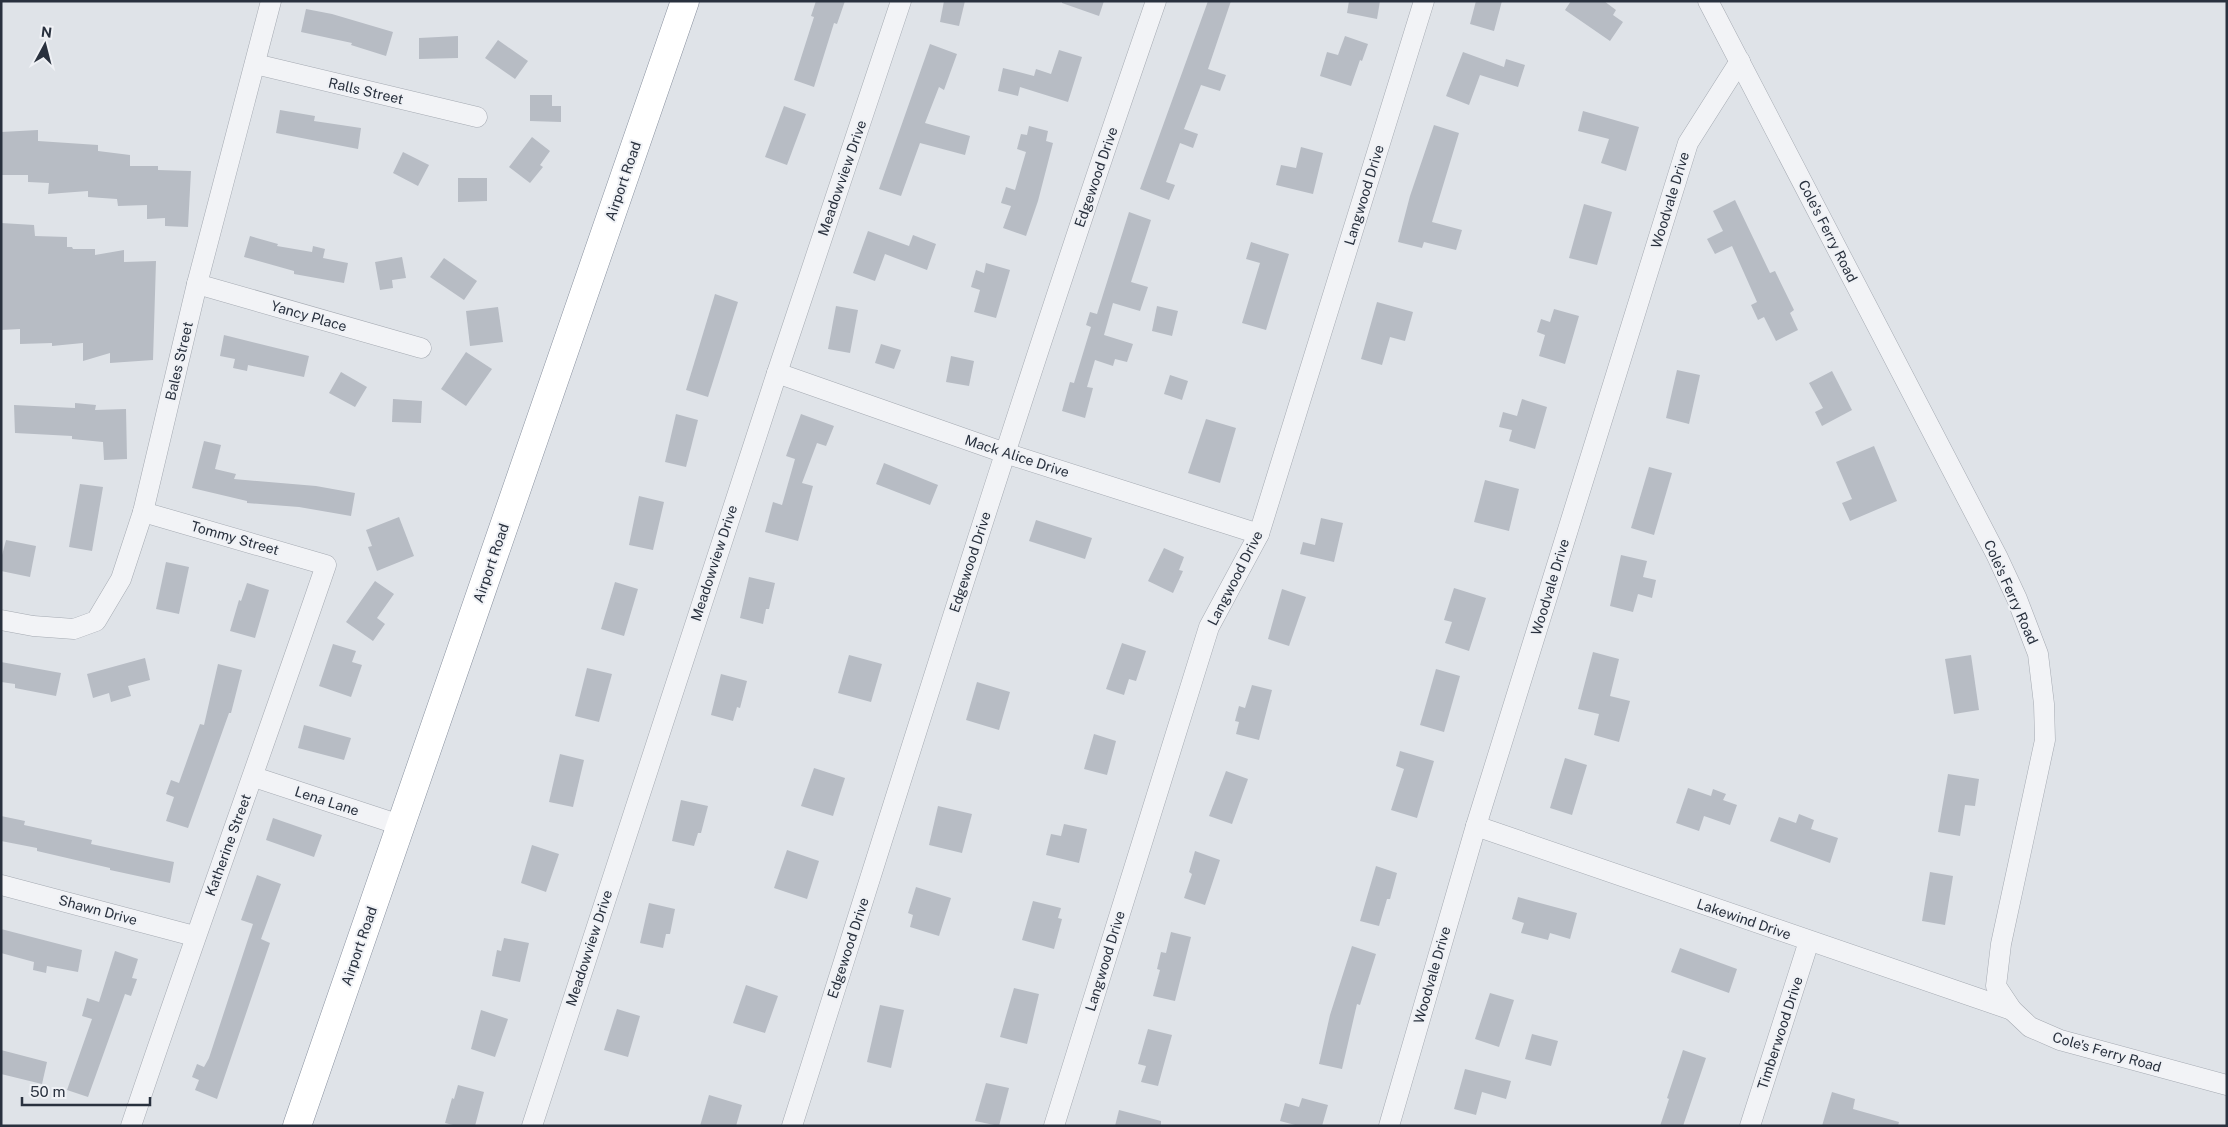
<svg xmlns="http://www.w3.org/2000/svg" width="2228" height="1127" font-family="'Public Sans',sans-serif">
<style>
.building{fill:#b7bcc4}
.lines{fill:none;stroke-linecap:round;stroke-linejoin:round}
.minor-casing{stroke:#a5aab2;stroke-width:21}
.highway-casing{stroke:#88909e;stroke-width:29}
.minor{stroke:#f2f3f6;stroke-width:20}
.highway{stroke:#fff;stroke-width:28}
.labels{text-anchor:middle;stroke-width:4;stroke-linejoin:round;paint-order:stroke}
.street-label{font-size:14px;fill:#29313e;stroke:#eff1f5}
</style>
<rect width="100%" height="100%" fill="#dfe3e8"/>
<g class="building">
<polygon points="816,1 845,1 837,24 834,23 814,87 794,80 814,17 811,16"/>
<polygon points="944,1 965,1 959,26 940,22"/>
<polygon points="1062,1 1104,1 1099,16 1062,3"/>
<polygon points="1208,1 1231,1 1208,69 1226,75 1220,91 1201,85 1184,129 1198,134 1193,148 1180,143 1166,182 1175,185 1169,200 1140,189"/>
<polygon points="1349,1 1380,1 1377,19 1347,13"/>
<polygon points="1476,1 1502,1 1494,31 1470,24"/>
<polygon points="1571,1 1604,1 1616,10 1613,15 1623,22 1610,41 1565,10"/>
<polygon points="306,9 332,14 393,32 386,56 351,45 352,43 301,32"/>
<polygon points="458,36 458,58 419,59 419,38"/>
<polygon points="1345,36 1368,44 1362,61 1360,60 1351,86 1320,76 1327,52 1338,55"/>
<polygon points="498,40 528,61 515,79 485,58"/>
<polygon points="930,44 957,54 944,90 939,87 925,123 970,136 965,155 920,143 901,196 879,189"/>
<polygon points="1059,50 1082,57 1068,102 1020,87 1018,96 998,91 1003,68 1034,76 1036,69 1051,74"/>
<polygon points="1463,52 1504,67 1506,59 1525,65 1518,87 1480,75 1469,105 1446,96"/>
<polygon points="530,95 552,95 552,106 561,106 561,122 530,121"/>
<polygon points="784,106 806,114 787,165 765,157"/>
<polygon points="280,110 315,116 314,121 361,128 358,149 276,133"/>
<polygon points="1583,111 1639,127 1626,171 1601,163 1609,139 1578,131"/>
<polygon points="1434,125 1459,133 1432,222 1462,230 1456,250 1424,242 1422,248 1398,242 1410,196"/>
<polygon points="1029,126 1048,131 1046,141 1053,143 1038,201 1026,236 1003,228 1011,206 1001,203 1006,187 1015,190 1026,152 1017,149 1021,134 1027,135"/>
<polygon points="38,130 38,141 98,145 98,151 130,155 130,166 158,166 158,170 191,171 188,227 165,226 165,218 147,219 147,205 118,206 117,199 88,197 88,191 48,194 49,183 28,182 28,175 1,175 1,132"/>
<polygon points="532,137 550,151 540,165 543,167 530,183 509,167"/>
<polygon points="1301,147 1323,153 1313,194 1276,185 1281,165 1296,168"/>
<polygon points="403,152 429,165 418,186 393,173"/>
<polygon points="458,178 487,178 487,201 458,202"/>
<polygon points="1735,200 1770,273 1775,271 1794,310 1790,313 1798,330 1776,341 1764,317 1758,320 1751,305 1757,302 1732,246 1715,254 1707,239 1723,231 1713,211"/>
<polygon points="1584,204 1612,212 1597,265 1569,258"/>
<polygon points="1129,212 1151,220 1131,282 1148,287 1140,311 1113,303 1104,335 1133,344 1127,362 1115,359 1113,366 1095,360 1087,387 1093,388 1085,418 1062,411 1070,382 1074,383 1091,327 1086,325 1090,312 1097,314"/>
<polygon points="1,223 34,225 35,236 67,237 67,247 72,247 73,249 95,249 95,255 124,250 124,262 156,261 153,360 110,363 110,353 83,361 83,343 52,346 52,343 20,344 20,329 1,330"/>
<polygon points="868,231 909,246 913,235 936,244 927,270 885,254 875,281 853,273"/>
<polygon points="250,236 278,244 277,246 312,252 313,246 325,249 323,258 348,263 344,283 294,274 294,271 244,257"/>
<polygon points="1251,242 1289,254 1266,330 1242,323 1260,263 1246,259"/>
<polygon points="402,257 406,278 392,280 393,288 380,290 375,262"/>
<polygon points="444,258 477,281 464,300 430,277"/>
<polygon points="986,263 1010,270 996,318 974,312 980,290 971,287 976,270 984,273"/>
<polygon points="715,294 738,302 708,397 686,390"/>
<polygon points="1377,302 1413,312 1405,341 1390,337 1382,365 1361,359"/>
<polygon points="836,306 858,310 850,353 828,349"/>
<polygon points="1157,306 1178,311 1172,336 1152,331"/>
<polygon points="498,307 503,342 470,346 466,311"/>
<polygon points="1554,309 1579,316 1565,364 1539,356 1545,335 1537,332 1541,319 1550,322"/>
<polygon points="224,335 309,356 304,377 248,365 247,371 233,368 235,359 220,356"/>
<polygon points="881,344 901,350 894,369 875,363"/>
<polygon points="466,352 492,369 466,406 441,389"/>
<polygon points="951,356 974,361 969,386 946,382"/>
<polygon points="1677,370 1700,375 1689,424 1666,418"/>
<polygon points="1832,371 1852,410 1822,426 1815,412 1823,408 1809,383"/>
<polygon points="341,372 367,387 355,407 329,393"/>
<polygon points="1170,375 1188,381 1182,400 1164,394"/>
<polygon points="393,399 422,401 421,423 392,422"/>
<polygon points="1522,399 1547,407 1535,449 1509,441 1512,430 1499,427 1503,412 1517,416"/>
<polygon points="75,403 96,405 95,410 126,409 127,459 104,460 103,442 72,439 72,436 15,433 14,405 75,408"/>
<polygon points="676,414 698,420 686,467 665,462"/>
<polygon points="801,414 834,426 826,446 817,443 802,483 813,486 798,541 765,532 773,502 782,505 795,459 786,456"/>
<polygon points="1206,419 1236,428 1220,483 1188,473"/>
<polygon points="204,441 221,445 215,469 236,474 234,479 316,486 355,493 351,516 299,507 247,503 247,501 192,488"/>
<polygon points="1874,446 1897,501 1850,521 1842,503 1852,499 1836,462"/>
<polygon points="884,463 938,485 930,505 876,484"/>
<polygon points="1649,467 1672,473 1654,535 1631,528"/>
<polygon points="1485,480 1519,489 1509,531 1474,522"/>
<polygon points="80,484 103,487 92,551 69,547"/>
<polygon points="639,496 664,502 653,550 629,545"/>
<polygon points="399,517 414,556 377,571 368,547 372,546 366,530"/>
<polygon points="1321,518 1343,523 1334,562 1300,554 1303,542 1315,545"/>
<polygon points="1036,520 1092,538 1085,559 1029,541"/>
<polygon points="6,540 36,546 30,577 1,571 1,559"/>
<polygon points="1164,548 1184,557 1179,570 1183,571 1173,593 1148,581"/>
<polygon points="1621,555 1647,561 1643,577 1656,580 1652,598 1638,594 1633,612 1610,606"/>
<polygon points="166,562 189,567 179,614 156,609"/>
<polygon points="749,577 775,583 769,609 766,609 763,624 740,618"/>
<polygon points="375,581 394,594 377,618 385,624 373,641 346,622"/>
<polygon points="615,582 638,589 624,636 601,629"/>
<polygon points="247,583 269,590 255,638 230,631 239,600 241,601"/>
<polygon points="1454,588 1486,598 1469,651 1445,643 1452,622 1444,620"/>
<polygon points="1282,589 1306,597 1289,646 1268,639"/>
<polygon points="1122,643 1146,651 1136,681 1129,679 1124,695 1106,689"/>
<polygon points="333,644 356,651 352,662 362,665 351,697 319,686"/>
<polygon points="1593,652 1619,659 1610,696 1630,701 1619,742 1594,735 1599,714 1578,709"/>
<polygon points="849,655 882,664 871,702 838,693"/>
<polygon points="1971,655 1979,710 1954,714 1945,659"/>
<polygon points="145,658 150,680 128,686 131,696 111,702 109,693 93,698 87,674"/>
<polygon points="1,662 61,673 56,696 15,688 15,684 1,682"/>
<polygon points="218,664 242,670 231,713 229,713 188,828 166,821 174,797 166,794 171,780 179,783 200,724 204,725"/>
<polygon points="587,668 612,674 599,722 575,716"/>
<polygon points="1436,669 1460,676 1444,732 1420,725"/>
<polygon points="721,674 747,681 740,708 737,707 733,721 711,715"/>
<polygon points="977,682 1010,692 999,730 966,720"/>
<polygon points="1252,685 1272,690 1259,740 1236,734 1239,722 1235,721 1239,706 1245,708"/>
<polygon points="304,725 351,738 344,760 298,748"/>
<polygon points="1094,734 1116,741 1107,775 1084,769"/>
<polygon points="1400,751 1434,761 1417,818 1391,810 1404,769 1396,766"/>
<polygon points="560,754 584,760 573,807 549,802"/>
<polygon points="1565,758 1587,765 1572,815 1550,808"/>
<polygon points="814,768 845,778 833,816 801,806"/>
<polygon points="1226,771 1248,779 1232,824 1209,816"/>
<polygon points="1948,774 1979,779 1975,806 1965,805 1960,836 1938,832"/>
<polygon points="1688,788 1711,796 1713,789 1726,794 1723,800 1737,805 1730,825 1704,816 1699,831 1676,823"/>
<polygon points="681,800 708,806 701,833 698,833 694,846 672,841"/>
<polygon points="938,806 972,814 962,853 929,845"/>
<polygon points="1799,814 1814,820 1811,829 1838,838 1830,863 1770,841 1779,817 1796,823"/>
<polygon points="1,816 25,821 24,825 92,840 91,844 174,862 170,883 110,870 110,868 37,851 37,848 1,841"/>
<polygon points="273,818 322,835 314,857 266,840"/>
<polygon points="1064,824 1087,829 1079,863 1046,855 1051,834 1061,836"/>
<polygon points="532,845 559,854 546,892 521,883"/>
<polygon points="787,850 819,861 807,899 774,888"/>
<polygon points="1195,851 1220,860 1205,905 1184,898 1192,874 1189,872"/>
<polygon points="1376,866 1397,873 1390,899 1387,899 1379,926 1360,921"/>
<polygon points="1930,872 1953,876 1945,925 1922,921"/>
<polygon points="257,875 281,884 261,939 270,943 217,1099 195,1090 199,1080 192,1077 197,1064 204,1067 209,1058 253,924 241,920"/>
<polygon points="916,887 951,898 939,936 910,927 913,915 908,913"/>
<polygon points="1518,897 1577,913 1570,939 1550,933 1548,940 1521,933 1524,923 1512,919"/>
<polygon points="1033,901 1061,908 1058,918 1062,919 1054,949 1022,940"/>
<polygon points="649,903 675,909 670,934 666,934 663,948 640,943"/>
<polygon points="1,929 82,950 78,972 47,966 46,973 33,970 34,962 1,953"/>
<polygon points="1171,932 1191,937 1175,1001 1153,996 1160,970 1157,969 1161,952 1166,953"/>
<polygon points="504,938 529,943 520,982 492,976 497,950 501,951"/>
<polygon points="1352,946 1376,954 1360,1005 1357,1004 1342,1069 1319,1064 1330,1015"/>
<polygon points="1680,948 1737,969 1729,993 1671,972"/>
<polygon points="115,951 138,959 132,978 137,979 131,996 125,994 88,1097 67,1090 92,1019 82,1016 87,998 99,1002"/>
<polygon points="746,985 778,996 765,1033 733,1023"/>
<polygon points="1014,988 1039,994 1027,1044 1000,1037"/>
<polygon points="1490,993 1514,1000 1499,1047 1475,1039"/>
<polygon points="880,1005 904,1010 891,1068 867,1062"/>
<polygon points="617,1009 640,1016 628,1057 604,1050"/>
<polygon points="481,1010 508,1019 495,1057 471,1049"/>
<polygon points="1148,1029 1172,1035 1158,1086 1141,1082 1146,1066 1138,1064"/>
<polygon points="1532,1034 1558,1041 1551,1066 1525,1059"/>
<polygon points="1,1050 47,1062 42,1084 1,1074"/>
<polygon points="1683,1050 1706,1058 1683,1126 1660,1126 1669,1099 1667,1098"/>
<polygon points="1465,1069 1511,1081 1506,1099 1482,1092 1476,1115 1454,1109"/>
<polygon points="986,1083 1009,1088 999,1126 975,1121"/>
<polygon points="458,1085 484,1092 475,1126 457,1126 445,1123 452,1098 454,1099"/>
<polygon points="1832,1092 1855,1099 1853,1109 1899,1122 1898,1126 1822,1126"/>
<polygon points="709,1095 742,1105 736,1126 700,1126"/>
<polygon points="1302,1098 1328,1105 1322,1126 1299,1126 1280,1121 1285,1103 1299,1107"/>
<polygon points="1119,1110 1161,1121 1161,1126 1115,1126"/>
</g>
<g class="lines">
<g class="minor-casing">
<g id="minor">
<polyline points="1708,1 1997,556 2017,599 2038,654 2044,704 2045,740 2001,944 1996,986 2012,1010 2030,1027 2060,1040 2227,1085"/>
<polyline points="255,64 477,117"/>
<polyline points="197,284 421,348"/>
<polyline points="777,373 1005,453 1259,534"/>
<polyline points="1,620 33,626 74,629 96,621 121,579 143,512 197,284 271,1"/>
<polyline points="254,777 400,825"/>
<polyline points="1476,826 2012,1010"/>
<polyline points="1,885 194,936"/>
<path d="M131,1126C194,938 262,752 326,565L143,512"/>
<polyline points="532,1126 777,373 901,1"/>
<path d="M792,1126C911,750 1027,373 1156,1"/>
<polyline points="1054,1126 1209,627 1259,534 1424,1"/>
<polyline points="1389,1126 1476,826 1688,143 1740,61"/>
<polyline points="1750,1126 1809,941"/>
</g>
</g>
<g class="highway-casing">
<polyline id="highway" points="297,1126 685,1"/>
</g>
<use href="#minor" class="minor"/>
<use href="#highway" class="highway"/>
</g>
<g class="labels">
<g class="street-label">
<text transform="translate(366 91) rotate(13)" y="5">Ralls Street</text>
<text transform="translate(1096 177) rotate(-71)" y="5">Edgewood Drive</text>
<text transform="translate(842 178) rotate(-71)" y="5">Meadowview Drive</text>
<text transform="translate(623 181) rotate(-71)" y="5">Airport Road</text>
<text transform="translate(1364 195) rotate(-73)" y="5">Langwood Drive</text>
<text transform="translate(1670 200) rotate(-73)" y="5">Woodvale Drive</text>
<text transform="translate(1828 231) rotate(63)" y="5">Cole's Ferry Road</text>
<text transform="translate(309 316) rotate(16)" y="5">Yancy Place</text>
<text transform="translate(179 361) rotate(-77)" y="5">Bales Street</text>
<text transform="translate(1017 456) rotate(18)" y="5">Mack Alice Drive</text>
<text transform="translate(235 538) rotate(16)" y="5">Tommy Street</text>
<text transform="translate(970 562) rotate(-72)" y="5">Edgewood Drive</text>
<text transform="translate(491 563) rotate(-71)" y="5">Airport Road</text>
<text transform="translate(714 563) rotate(-72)" y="5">Meadowview Drive</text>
<text transform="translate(1235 578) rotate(-63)" y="5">Langwood Drive</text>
<text transform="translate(1550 587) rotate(-73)" y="5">Woodvale Drive</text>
<text transform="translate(2011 592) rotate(66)" y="5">Cole's Ferry Road</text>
<text transform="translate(327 801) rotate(18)" y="5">Lena Lane</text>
<text transform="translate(228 845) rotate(-70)" y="5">Katherine Street</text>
<text transform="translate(98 910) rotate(15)" y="5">Shawn Drive</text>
<text transform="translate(1744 919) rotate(19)" y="5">Lakewind Drive</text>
<text transform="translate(359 946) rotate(-71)" y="5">Airport Road</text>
<text transform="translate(589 948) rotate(-72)" y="5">Meadowview Drive</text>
<text transform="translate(848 948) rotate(-72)" y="5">Edgewood Drive</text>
<text transform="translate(1105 961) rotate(-73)" y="5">Langwood Drive</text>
<text transform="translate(1432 975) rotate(-74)" y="5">Woodvale Drive</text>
<text transform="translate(1780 1033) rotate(-72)" y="5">Timberwood Drive</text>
<text transform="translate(2107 1052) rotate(16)" y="5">Cole's Ferry Road</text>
</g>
</g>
<rect width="2228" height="1127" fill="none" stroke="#29313e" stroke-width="5"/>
<g transform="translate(45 45) rotate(7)" stroke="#eff1f5" stroke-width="4" paint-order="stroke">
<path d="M0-4L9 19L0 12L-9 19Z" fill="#29313e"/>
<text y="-8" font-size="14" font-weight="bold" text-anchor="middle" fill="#29313e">N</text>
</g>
<path d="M22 1097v8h128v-8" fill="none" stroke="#29313e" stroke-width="2.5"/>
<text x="30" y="1097" font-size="15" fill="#29313e" stroke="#eff1f5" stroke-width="4" paint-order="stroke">50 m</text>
</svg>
